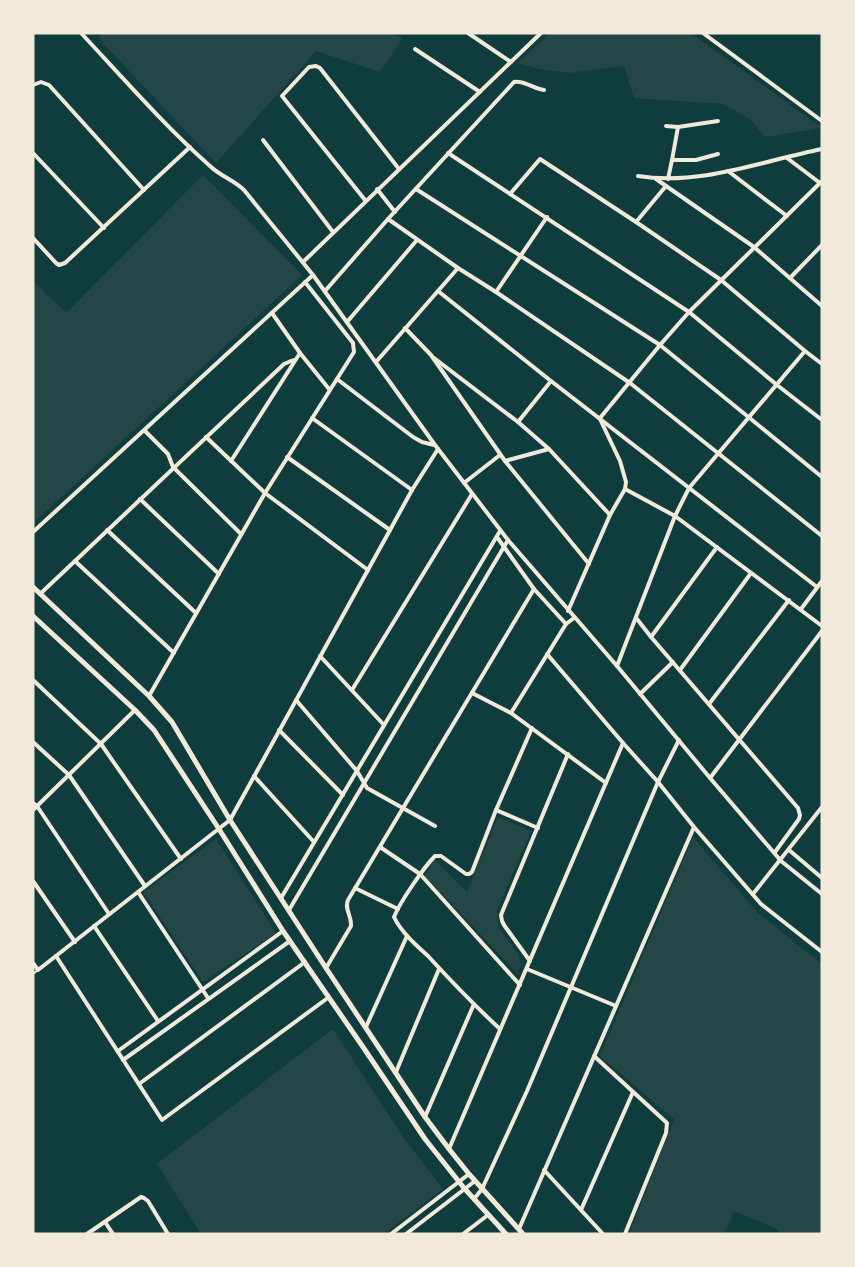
<svg xmlns="http://www.w3.org/2000/svg" width="855" height="1267" font-family="Jost,sans-serif">
<style>
.green{fill:#244646}
.lines{fill:none;stroke-linecap:round;stroke-linejoin:round}
.service{stroke:#f1e9da;stroke-width:2}
.minor{stroke:#f1e9da;stroke-width:4}
.tertiary{stroke:#f1e9da;stroke-width:5}
</style>
<rect width="100%" height="100%" fill="#0f3d3e"/>
<g class="green">
<polygon points="102,33 396,33 402,39 380,72 316,51 216,163 99,39"/>
<polygon points="551,33 691,33 822,128 765,137 751,120 724,104 634,98 624,66 569,73 539,69 517,63"/>
<polygon points="203,175 302,275 33,523 33,281 66,313"/>
<polygon points="498,817 531,831 497,910 498,927 518,954 521,965 517,973 425,876 434,859 467,892"/>
<polygon points="693,837 757,912 822,964 822,1234 778,1234 779,1230 734,1211 724,1234 629,1234 674,1119 600,1056"/>
<polygon points="216,839 276,933 203,982 143,892"/>
<polygon points="333,1029 403,1137 443,1189 384,1234 201,1234 157,1164"/>
</g>
<g class="lines">
<polyline class="service" points="33,974 38,970"/>
<g class="minor">
<path d="M81,33C123,78 164,125 210,166C220,176 234,180 244,190L313,275L435,445L508,540L617,666L710,778L781,861L822,894"/>
<polyline points="468,33 511,62"/>
<polyline points="703,33 822,121"/>
<polyline points="415,49 480,92"/>
<polyline points="33,85 41,82 49,85 144,190"/>
<polyline points="666,126 678,127 718,121"/>
<polyline points="263,140 333,232"/>
<polyline points="33,153 104,228"/>
<polyline points="448,153 689,312 777,385 822,420"/>
<polyline points="787,158 820,183"/>
<polyline points="672,160 696,160 718,154"/>
<polyline points="728,171 787,216"/>
<path d="M638,176C700,186 762,161 822,149"/>
<polyline points="656,179 754,247 822,306"/>
<polyline points="668,179 672,160 678,127"/>
<polyline points="377,189 395,212"/>
<polyline points="416,189 660,345 822,477"/>
<polyline points="510,194 540,159 636,222 721,280 805,351 822,364"/>
<polyline points="365,200 282,96 309,67 316,66 320,68 399,169"/>
<polyline points="388,219 458,268 496,292 630,383 822,536"/>
<polyline points="636,222 666,186"/>
<polyline points="33,238 56,263 59,265 65,263 190,147"/>
<polyline points="303,262 541,33"/>
<polyline points="790,278 822,245"/>
<path d="M325,291L388,219L514,82C524,80 534,89 544,90"/>
<polyline points="438,291 551,381 817,587"/>
<polyline points="496,292 547,217"/>
<polyline points="272,313 300,353 329,389"/>
<polyline points="347,322 417,240"/>
<polyline points="405,328 431,355 505,461 589,564"/>
<polyline points="434,358 518,422 549,449 610,515"/>
<polyline points="376,362 458,268"/>
<polyline points="337,379 413,437 422,442 434,445"/>
<polyline points="312,418 412,490"/>
<polyline points="600,418 660,345 689,312 822,181"/>
<polyline points="518,422 551,381"/>
<polyline points="145,431 168,454 173,467 241,534"/>
<polyline points="206,437 265,493 368,570"/>
<polyline points="287,457 390,530"/>
<polyline points="231,461 300,353"/>
<polyline points="505,461 549,449"/>
<polyline points="464,483 500,455"/>
<polyline points="625,489 675,516 822,626"/>
<polyline points="140,499 219,574"/>
<polyline points="107,530 196,613"/>
<polyline points="33,532 313,275"/>
<polyline points="497,537 534,589 566,624"/>
<polyline points="75,561 174,653"/>
<polyline points="40,594 284,364 291,361 295,360"/>
<polyline points="801,609 822,581"/>
<polyline points="568,611 610,515 625,489 626,482 620,461 600,419"/>
<polyline points="637,619 651,637 798,808 800,815 799,819 775,852"/>
<polyline points="651,637 717,547"/>
<polyline points="547,654 623,743 658,782 694,827 761,904 822,952"/>
<polyline points="320,656 384,725"/>
<polyline points="617,666 675,516 689,488 805,351"/>
<polyline points="680,670 751,573"/>
<polyline points="33,680 101,744 181,859"/>
<polyline points="352,690 472,494"/>
<polyline points="472,693 511,713 606,783"/>
<polyline points="640,694 673,662"/>
<polyline points="149,696 265,493 354,352 353,343 305,282"/>
<polyline points="296,700 357,771 367,788 435,826"/>
<polyline points="709,704 789,600"/>
<polyline points="511,713 566,624 574,618"/>
<polyline points="279,730 343,795"/>
<polyline points="33,742 69,775 145,886"/>
<polyline points="254,776 314,842"/>
<polyline points="710,778 822,631"/>
<polyline points="33,803 37,806 109,914"/>
<polyline points="33,810 135,710"/>
<polyline points="496,810 538,828"/>
<polyline points="380,847 420,874 520,985"/>
<polyline points="789,850 822,878"/>
<polyline points="33,881 75,942"/>
<polyline points="355,888 398,909"/>
<polyline points="138,892 208,998"/>
<polyline points="753,894 822,807"/>
<polyline points="281,898 500,531"/>
<polyline points="289,910 508,540"/>
<polyline points="94,926 158,1021"/>
<polyline points="56,956 162,1120 329,997"/>
<polyline points="530,961 504,925 502,921 501,915 568,754"/>
<polyline points="33,963 38,970 230,820 390,530 412,490 438,449"/>
<path d="M326,968L351,926C352,916 344,909 348,900L534,589"/>
<polyline points="527,969 616,1006"/>
<polyline points="366,1027 407,936"/>
<path d="M500,1029C475,1006 451,981 428,956C416,945 401,932 394,917C400,902 424,867 435,856H441L466,874H469L472,872L496,810L532,728"/>
<polyline points="118,1051 283,931"/>
<polyline points="594,1056 667,1123 666,1133 625,1234"/>
<polyline points="123,1060 290,941"/>
<polyline points="396,1072 439,969"/>
<polyline points="139,1084 305,962"/>
<polyline points="425,1117 474,1004"/>
<polyline points="449,1149 623,743"/>
<polyline points="544,1170 603,1234"/>
<polyline points="474,1199 482,1189 527,1091 658,782 679,740"/>
<polyline points="581,1210 633,1092"/>
<polyline points="105,1222 113,1234"/>
<polyline points="519,1229 694,827"/>
<polyline points="87,1234 141,1197 144,1198 148,1201 168,1234"/>
<polyline points="391,1234 469,1174"/>
<polyline points="406,1234 475,1181"/>
<polyline points="463,1234 488,1215"/>
</g>
<g class="tertiary">
<polyline points="33,587 149,696 172,722 230,820 326,968 425,1117 449,1149 469,1174 523,1234"/>
<polyline points="33,616 135,710 154,730 219,829 283,931 363,1047 425,1139 464,1188 506,1234"/>
</g>
</g>
<rect width="855" height="1267" fill="none" stroke="#f1e9da" stroke-width="69"/>
</svg>
